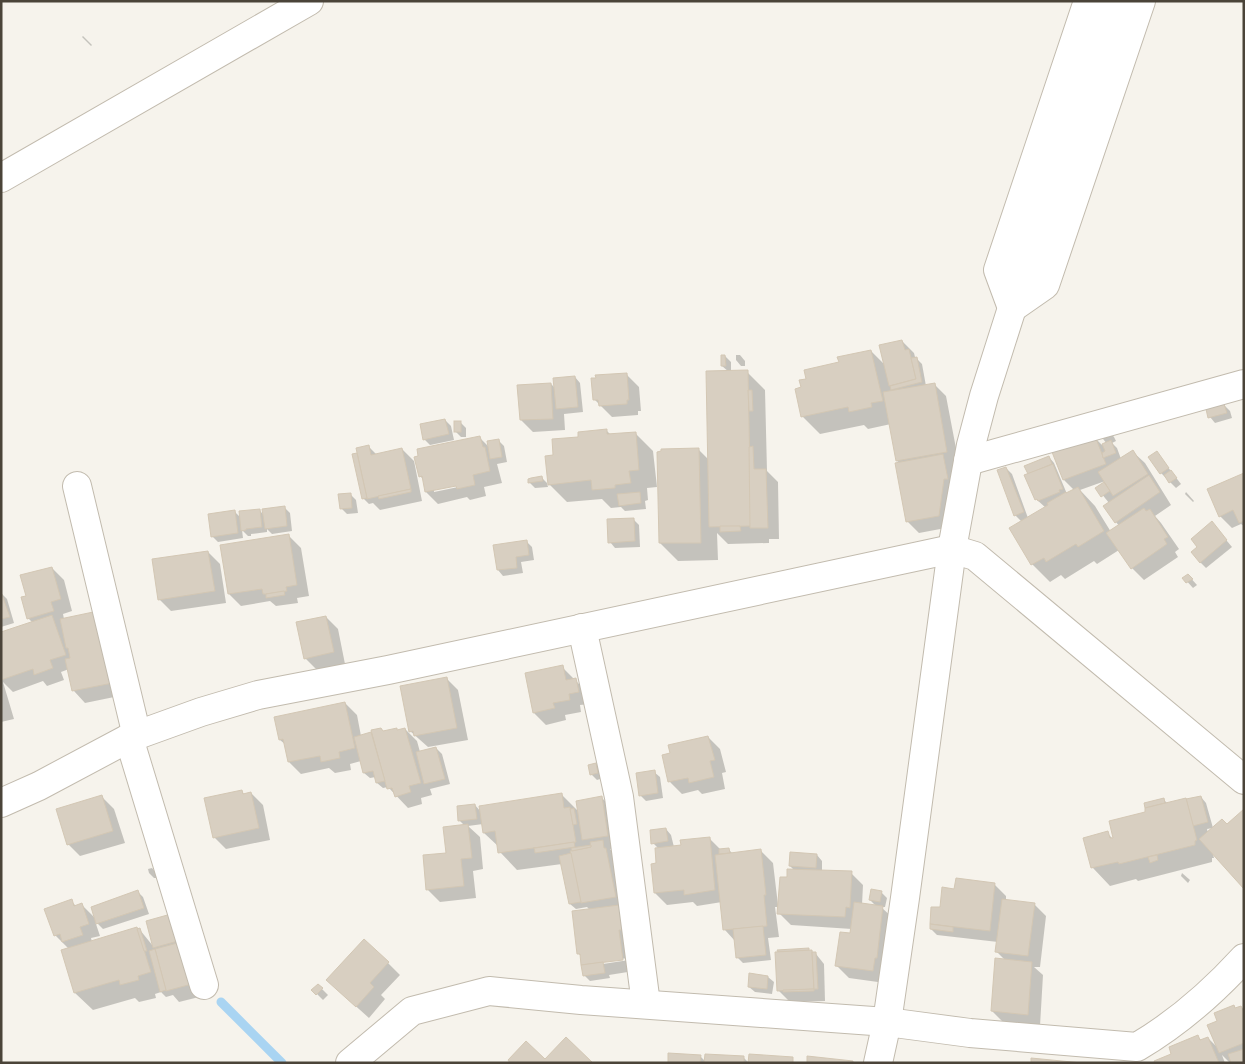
<svg xmlns="http://www.w3.org/2000/svg" width="1245" height="1064" font-family="Inter,sans-serif">
<style>
.shadow{fill:#0003;fill-rule:evenodd}
.lines{fill:none;stroke-linecap:round;stroke-linejoin:round}
.stream{stroke:#a9d4f2;stroke-width:9}
.building{fill:#d8cfc1;stroke:#d3c7b4}
.minor-casing{stroke:#c2bbae;stroke-width:30}
.minor{stroke:#fff;stroke-width:28}
</style>
<rect width="100%" height="100%" fill="#f6f3ec"/>
<g class="shadow">
<polygon points="83,36 92,45 91,46 82,37"/>
<polygon points="902,341 914,353 915,357 922,364 926,386 934,384 946,396 959,464 952,465 955,467 951,527 919,533 907,521 900,463 897,461 891,424 868,429 864,425 820,434 802,416 802,388 840,363 871,351 886,366"/>
<polygon points="736,355 740,355 745,361 745,366 741,366 736,360"/>
<polygon points="725,356 731,362 731,372 747,372 765,390 767,471 778,482 779,539 769,539 769,543 728,544 717,533 718,560 678,561 660,543 698,449 709,460 729,372 722,366"/>
<polygon points="627,375 639,387 641,411 638,411 638,415 612,417 594,399"/>
<polygon points="575,377 580,383 583,412 564,414 565,430 533,432 521,420 551,384 555,388"/>
<polygon points="1224,405 1230,411 1232,418 1215,423 1210,417"/>
<polygon points="445,420 451,426 454,440 430,445 424,439"/>
<polygon points="461,423 466,428 466,437 461,437 455,431"/>
<polygon points="606,430 611,435 635,433 653,451 657,487 647,488 648,500 645,501 646,509 625,511 621,507 611,508 602,499 567,502 549,484 554,456 580,438"/>
<path d="M1109,431L1114,437L1116,441L1112,443L1117,448L1121,459L1133,452L1145,463L1171,505L1155,516L1161,523L1179,549L1175,552L1178,557L1144,580L1132,568L1119,550L1097,564L1094,561L1065,579L1061,575L1050,582L1032,564L1022,522L1015,515L1006,468L1012,474L1028,518L1046,508L1036,499L1026,476L1049,457L1054,463L1067,494L1074,490L1064,480L1054,453L1095,438L1102,445L1107,444L1100,435ZM1108,480L1097,488L1109,503L1104,506L1119,526L1111,532L1095,506L1080,490Z"/>
<path d="M479,437L489,447L498,440L504,446L507,462L497,464L502,483L484,487L486,496L470,500L467,497L438,504L426,492L424,480L420,476ZM462,483L463,486L434,492V489Z"/>
<polygon points="369,447 377,455 402,449 414,461 422,501 380,510 373,503 369,504 363,498 354,455 359,454"/>
<polygon points="1157,453 1181,484 1176,488 1161,473"/>
<polygon points="1244,474 1244,526 1241,524 1232,528 1220,516"/>
<polygon points="541,477 547,483 548,487 535,488 529,482"/>
<polygon points="1186,492 1194,501 1193,502 1185,494"/>
<polygon points="350,494 356,500 358,513 347,514 341,508"/>
<polygon points="284,507 290,513 292,531 272,534 267,529 267,532 251,534 251,536 248,536 242,530 243,538 218,542 212,536 234,511 241,518 259,510 264,515"/>
<polygon points="633,519 639,525 640,547 615,548 610,542"/>
<polygon points="1217,529 1232,547 1206,568 1200,562 1199,547"/>
<polygon points="289,536 301,548 309,596 297,598 298,603 276,606 270,601 241,606 229,594"/>
<polygon points="527,542 532,547 534,560 521,562 523,573 503,576 498,570"/>
<polygon points="208,552 220,564 226,603 171,611 159,599"/>
<polygon points="52,568 64,580 72,611 63,614 64,619 124,695 85,703 74,691 69,669 61,672 64,680 47,686 43,681 13,692 3,682 14,719 1,722 1,634 33,623 28,618 27,597"/>
<polygon points="1188,575 1197,585 1193,588 1184,578"/>
<polygon points="1,593 7,599 14,623 1,627"/>
<polygon points="326,617 338,629 345,664 317,670 305,658"/>
<polygon points="562,667 587,692 590,704 580,705 581,712 565,715 566,720 546,725 534,713"/>
<polygon points="446,678 458,690 468,740 428,747 410,731"/>
<polygon points="345,703 357,715 361,736 381,729 384,732 396,729 399,731 405,729 417,741 420,752 435,747 442,754 450,784 430,789 432,795 421,798 422,804 408,808 388,787 383,788 377,783 376,777 370,778 364,773 361,761 350,764 351,770 335,773 329,768 301,774 289,762 286,745 280,740 276,718"/>
<polygon points="708,737 720,749 726,772 722,773 725,789 702,794 698,790 682,794 670,782 672,754"/>
<polygon points="596,764 601,770 603,778 597,780 591,774"/>
<polygon points="654,772 660,777 663,798 646,801 641,796"/>
<polygon points="242,792 245,795 251,793 263,805 270,840 226,849 214,837"/>
<path d="M561,794L579,812L601,797L613,809L620,847L610,849L614,853L634,971L609,975L610,978L590,981L584,975L582,957L579,954L590,910L587,907L576,909L570,904L562,864L517,870L500,852L499,847L484,833L483,824L468,826L480,837L483,869L473,871L476,898L440,902L428,890L464,825L459,820L475,805L481,812ZM629,958V960L603,964L601,961Z"/>
<polygon points="102,797 114,809 125,843 80,856 68,844"/>
<polygon points="1201,797 1206,803 1213,828 1207,829 1214,858 1212,858 1212,862 1138,881 1136,879 1110,886 1093,868 1085,839 1107,833 1115,841 1147,813 1145,804 1163,799 1168,804"/>
<polygon points="666,829 671,835 674,847 709,838 721,850 729,850 733,854 761,851 773,863 778,905 779,905 788,878 795,871 790,866 817,855 822,861 822,872 851,873 863,885 862,905 877,907 870,900 881,892 887,898 885,907 881,907 894,919 885,983 849,978 837,966 851,935 852,929 791,925 779,913 779,907 775,907 779,937 768,938 771,960 743,963 737,957 735,941 725,930 722,902 697,906 693,902 667,905 655,893 658,848 653,843"/>
<polygon points="152,868 157,874 158,878 154,878 149,873 148,869"/>
<polygon points="1182,873 1190,880 1188,883 1181,876"/>
<polygon points="994,884 1006,896 1006,901 1034,904 1046,916 1040,967 1034,967 1043,975 1040,1026 1004,1023 992,1011 1006,961 996,951 998,942 937,935 931,929 931,924 955,890"/>
<polygon points="138,892 143,897 149,914 103,929 95,921 100,936 91,938 92,942 140,930 153,946 171,916 203,996 179,1002 173,995 166,997 161,992 155,994 156,998 139,1002 135,998 93,1010 75,993 69,949 55,935 71,901 76,906 81,904 96,919"/>
<polygon points="814,954 816,954 824,964 825,1001 790,1002 778,990"/>
<polygon points="388,963 400,975 381,995 385,999 369,1018 340,992"/>
<polygon points="768,977 774,982 772,994 755,992 749,987"/>
<polygon points="318,985 328,995 323,1000 313,990"/>
<polygon points="1234,1007 1236,1009 1240,1007 1244,1010 1244,1063 1230,1063 1222,1055 1225,1063 1156,1063 1173,1054 1198,1037 1202,1041 1208,1038 1218,1048 1219,1021"/>
<polygon points="700,1056 706,1062 743,1057 749,1063 669,1063"/>
</g>
<g class="lines">
<polyline class="stream" points="221,1002 282,1063"/>
</g>
<g class="building">
<polygon points="902,340 905,350 909,349 916,379 889,386 879,345"/>
<polygon points="871,350 883,401 871,403 872,407 849,412 848,407 801,417 795,389 801,387 799,380 806,379 804,370 839,362 837,357"/>
<polygon points="721,355 725,355 726,366 721,366"/>
<polygon points="917,357 922,382 891,390 890,386 916,379 911,358"/>
<polygon points="748,370 751,526 709,527 706,371"/>
<polygon points="627,373 629,400 627,400 627,404 599,406 598,400 593,400 591,378 596,378 595,375"/>
<polygon points="575,376 578,407 556,409 553,378"/>
<polygon points="551,383 553,419 520,420 517,385"/>
<polygon points="935,383 947,452 896,461 883,392"/>
<polygon points="748,390 752,390 753,411 749,411"/>
<polygon points="1224,404 1227,413 1208,418 1206,409"/>
<polygon points="445,419 449,434 423,440 420,424"/>
<rect x="454" y="421" width="7" height="11"/>
<polygon points="607,429 607,434 636,432 639,470 629,471 631,483 615,485 615,488 592,490 591,480 548,485 545,456 553,455 552,439 578,437 578,432"/>
<polygon points="480,436 483,447 485,447 490,471 473,475 475,485 457,489 456,486 425,492 422,476 419,477 414,457 418,456 417,449"/>
<polygon points="1095,436 1106,464 1063,480 1052,452"/>
<polygon points="499,439 502,457 490,459 487,441"/>
<polygon points="1111,440 1116,453 1103,458 1102,453 1105,451 1102,444"/>
<polygon points="369,445 371,455 402,448 411,489 367,499 356,448"/>
<polygon points="753,446 754,469 766,469 768,528 750,528 749,447"/>
<polygon points="699,448 701,543 659,543 657,452 661,451 661,449"/>
<polygon points="1133,450 1148,474 1113,496 1098,472"/>
<polygon points="1157,451 1169,468 1160,474 1148,457"/>
<polygon points="357,453 367,498 362,499 352,454"/>
<polygon points="943,454 948,479 944,479 939,516 906,522 895,463"/>
<polygon points="1049,456 1052,464 1028,474 1024,466"/>
<polygon points="1053,464 1063,489 1059,490 1060,492 1038,501 1037,499 1035,500 1024,475"/>
<polygon points="1006,467 1024,512 1014,516 997,470"/>
<polygon points="1171,470 1177,478 1169,483 1164,475"/>
<polygon points="1244,473 1244,521 1239,523 1233,510 1219,517 1207,489"/>
<polygon points="1149,475 1160,492 1115,523 1103,506"/>
<polygon points="542,476 543,481 528,483 528,479 531,478"/>
<polygon points="1104,482 1110,491 1101,497 1095,488"/>
<polygon points="1078,487 1104,531 1078,547 1076,544 1046,562 1044,558 1031,565 1009,528 1048,505 1047,503 1066,492 1066,493"/>
<polygon points="411,489 411,492 379,499 378,496"/>
<polygon points="640,492 641,503 619,506 617,494"/>
<polygon points="351,493 352,508 340,509 338,494"/>
<polygon points="285,506 287,526 265,529 262,509"/>
<polygon points="1144,508 1146,511 1150,509 1168,537 1164,539 1167,544 1131,569 1106,533"/>
<polygon points="260,509 262,527 246,529 246,530 241,531 239,511"/>
<polygon points="235,510 238,533 211,537 208,514"/>
<polygon points="634,518 635,541 608,543 607,519"/>
<polygon points="1212,521 1227,540 1200,563 1191,552 1197,547 1191,539"/>
<polygon points="720,526 740,526 741,531 720,532"/>
<polygon points="289,534 297,585 286,587 287,591 266,594 263,594 262,589 228,594 220,545"/>
<polygon points="527,540 529,555 516,557 517,568 497,570 493,545"/>
<polygon points="208,551 215,591 158,600 152,559"/>
<polygon points="52,567 61,599 51,602 54,611 27,619 21,597 26,596 20,575"/>
<polygon points="1188,574 1193,579 1186,583 1182,578"/>
<polygon points="284,591 285,595 266,598 266,594"/>
<polygon points="1,592 10,617 1,619"/>
<polygon points="98,611 113,683 72,691 65,659 70,658 68,648 66,648 60,619"/>
<polygon points="52,615 66,655 50,660 53,668 34,675 33,669 1,680 1,632"/>
<polygon points="326,616 334,652 304,659 296,622"/>
<polygon points="563,665 566,680 576,678 579,692 569,694 570,700 553,703 555,708 533,713 525,673"/>
<polygon points="447,677 457,728 414,736 413,731 409,732 400,686"/>
<polygon points="345,702 355,748 339,752 340,758 321,762 320,756 288,762 283,739 279,740 274,717"/>
<polygon points="381,728 383,731 397,728 397,730 405,728 421,783 409,786 411,792 395,797 392,788 387,789 371,730"/>
<polygon points="371,732 385,781 376,783 373,771 363,773 354,737"/>
<polygon points="708,736 715,760 710,761 714,777 689,783 688,778 668,782 662,755 670,753 668,745"/>
<polygon points="436,747 445,779 424,784 416,752"/>
<polygon points="596,763 598,773 590,775 588,765"/>
<polygon points="655,770 658,793 639,796 636,773"/>
<polygon points="242,790 243,794 251,792 259,828 213,838 204,798"/>
<polygon points="562,793 564,808 570,807 576,842 498,853 495,831 483,833 479,806"/>
<polygon points="102,795 113,831 67,845 56,809"/>
<polygon points="602,796 608,836 582,840 576,801"/>
<polygon points="1201,796 1208,822 1193,826 1186,799"/>
<polygon points="1164,798 1165,803 1145,808 1144,803"/>
<polygon points="1186,798 1197,840 1195,841 1195,845 1119,864 1118,862 1091,868 1083,838 1108,831 1110,838 1113,838 1109,821 1145,812 1145,808"/>
<polygon points="475,804 477,819 458,821 457,806"/>
<polygon points="574,808 577,824 573,825 570,809"/>
<polygon points="1244,809 1244,889 1199,839 1222,819 1227,824"/>
<polygon points="468,824 472,858 461,859 464,886 426,890 423,855 446,853 443,827"/>
<polygon points="666,828 668,841 651,844 650,830"/>
<polygon points="710,837 715,890 684,895 684,890 654,893 651,864 656,863 655,848 681,845 680,840"/>
<polygon points="603,840 604,848 606,848 616,897 581,903 570,851 591,847 590,842"/>
<polygon points="574,842 575,847 535,853 534,847 535,848"/>
<polygon points="591,845 591,847 572,851 571,848"/>
<polygon points="729,848 730,853 719,854 719,849"/>
<polygon points="761,849 766,895 764,895 767,926 723,930 715,855"/>
<polygon points="790,852 817,854 816,868 789,866"/>
<polygon points="571,853 581,902 569,904 559,856"/>
<polygon points="1157,855 1158,860 1150,863 1148,857"/>
<polygon points="787,869 852,871 850,908 846,907 845,917 777,914 780,877 787,877"/>
<polygon points="956,878 995,883 990,931 930,924 931,907 940,907 942,887 954,889"/>
<polygon points="871,889 882,891 880,902 869,900"/>
<polygon points="138,890 144,908 96,924 91,907"/>
<polygon points="72,899 74,906 82,903 89,924 80,927 83,935 62,942 60,934 54,936 44,909"/>
<polygon points="1002,899 1035,903 1028,956 995,952"/>
<polygon points="854,902 883,906 877,958 875,958 873,971 835,966 840,932 850,933"/>
<polygon points="619,905 622,930 619,930 623,960 581,965 580,954 577,954 572,911"/>
<polygon points="171,914 178,941 153,948 146,921"/>
<polygon points="930,924 953,927 953,932 930,929"/>
<polygon points="763,926 766,955 736,958 733,929"/>
<polygon points="137,927 151,972 138,976 139,980 120,985 119,980 74,993 61,950"/>
<polygon points="140,928 147,951 144,951 137,929"/>
<polygon points="364,939 389,962 370,983 374,987 356,1007 326,980"/>
<polygon points="181,942 192,984 166,991 155,949"/>
<polygon points="809,948 809,951 778,952 777,950"/>
<polygon points="155,949 166,990 160,992 149,951"/>
<polygon points="812,950 814,989 777,991 775,952"/>
<polygon points="812,952 816,952 818,989 814,989"/>
<polygon points="995,958 1032,962 1028,1015 991,1011"/>
<polygon points="603,962 605,973 583,976 581,965"/>
<polygon points="749,973 768,976 767,989 748,987"/>
<polygon points="318,984 323,988 316,995 311,990"/>
<polygon points="814,989 814,991 783,992 783,990"/>
<polygon points="1234,1005 1235,1008 1241,1006 1244,1012 1244,1043 1219,1053 1207,1025 1217,1021 1214,1013"/>
<polygon points="1198,1035 1200,1040 1208,1037 1219,1063 1155,1063 1154,1061 1171,1054 1169,1047"/>
<polygon points="566,1037 593,1063 510,1063 508,1060 526,1041 545,1059"/>
<polygon points="1244,1049 1244,1063 1231,1063 1228,1054"/>
<polygon points="668,1053 701,1055 700,1063 668,1063"/>
<polygon points="705,1054 744,1056 744,1063 704,1063"/>
<polygon points="749,1054 793,1057 793,1063 748,1063"/>
<polygon points="807,1056 853,1061 853,1063 807,1063"/>
<polygon points="1031,1058 1082,1063 1031,1063"/>
</g>
<g class="lines">
<g class="minor-casing">
<g id="minor">
<polyline points="1,178 309,1"/>
<polyline points="1012,308 1045,285 1141,1"/>
<polyline points="1012,308 998,270 1088,1"/>
<polyline points="968,461 1244,384"/>
<polyline points="77,486 137,736"/>
<polyline points="582,628 619,797 646,1004"/>
<polyline points="129,738 204,985"/>
<polyline points="1,803 39,786 129,738 201,712 258,695 388,670 952,549 975,556 1244,780"/>
<path d="M350,1063L412,1011L489,991L581,1000L887,1022L970,1033L1137,1047C1176,1024 1213,992 1244,958"/>
<polyline points="878,1063 887,1022 905,898 952,549 971,445 984,396 1012,308 1114,1"/>
</g>
</g>
<use href="#minor" class="minor"/>
</g>
<rect width="1245" height="1064" fill="none" stroke="#4b4439" stroke-width="5"/>
</svg>
